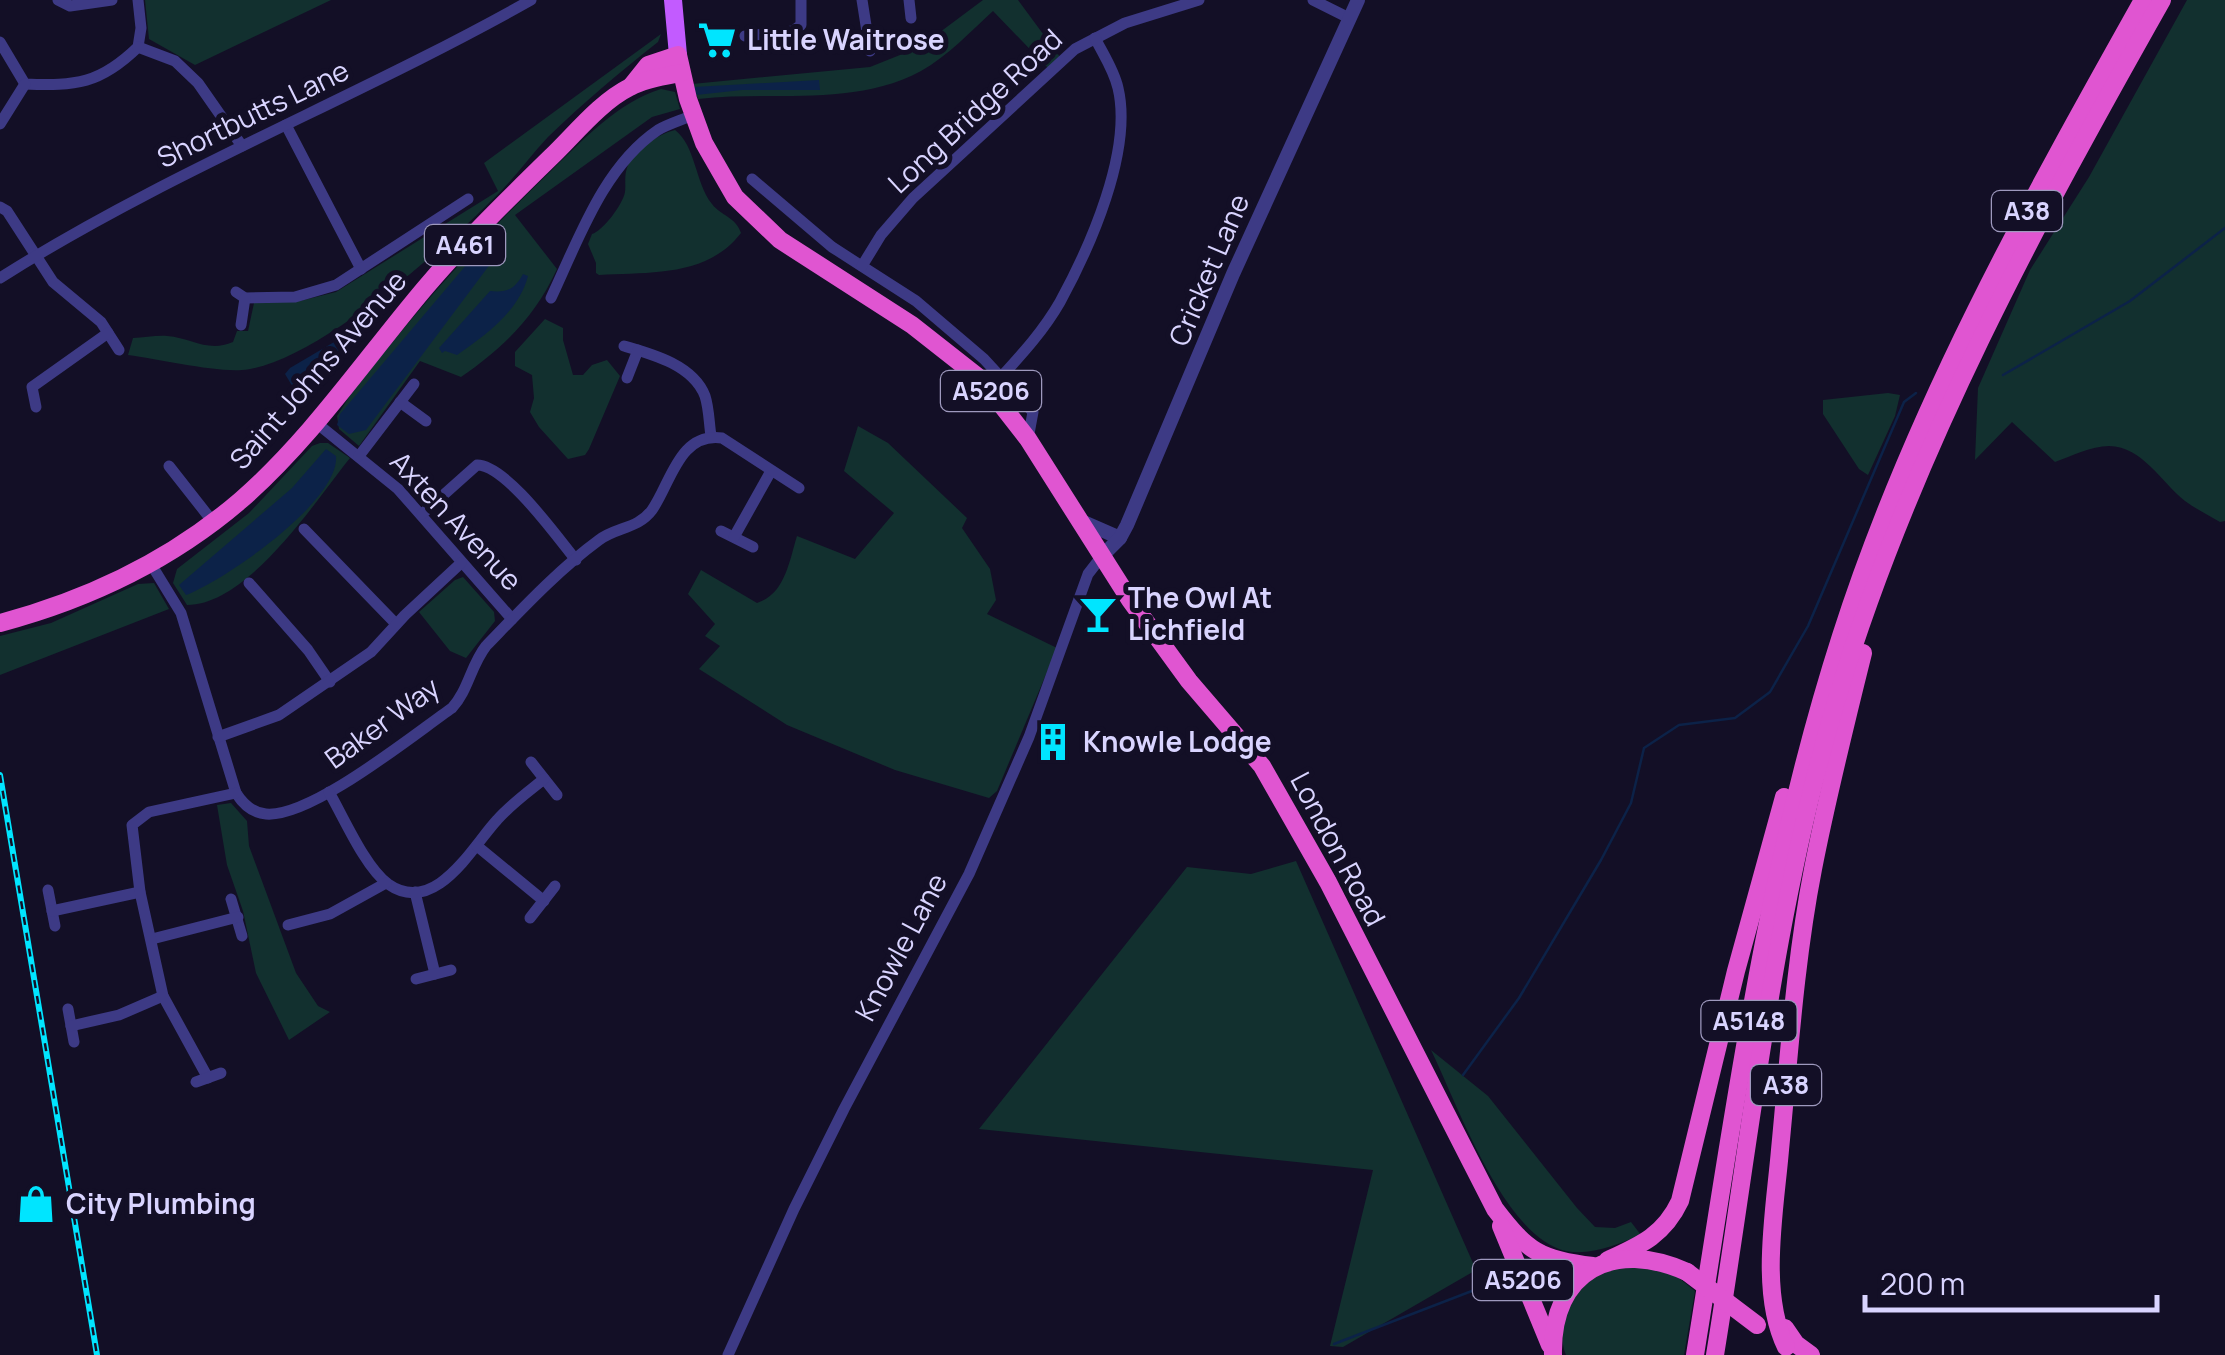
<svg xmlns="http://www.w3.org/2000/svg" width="2225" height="1355" font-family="Manrope,sans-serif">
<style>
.green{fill:#12302f}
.water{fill:#0c2248}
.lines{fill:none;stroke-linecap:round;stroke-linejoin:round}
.stream{stroke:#0c2248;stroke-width:2.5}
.minor{stroke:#3d3a85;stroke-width:11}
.tertiary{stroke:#3d3a85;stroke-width:14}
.primary{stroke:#c25bff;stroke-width:18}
.trunk{stroke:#e055d1;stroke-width:18}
.rail-casing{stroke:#00e5ff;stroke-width:6}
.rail{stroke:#130f26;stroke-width:2.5;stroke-dasharray:8;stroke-linecap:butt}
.trunk-bridge{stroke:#e055d1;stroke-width:18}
.labels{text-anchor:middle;stroke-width:10;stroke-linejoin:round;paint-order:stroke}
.shield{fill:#130f26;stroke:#9e99be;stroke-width:2.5}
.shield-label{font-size:25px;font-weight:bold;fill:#d9d4ff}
.poi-label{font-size:28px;font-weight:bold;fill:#d9d4ff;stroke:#130f26;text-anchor:start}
.street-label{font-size:28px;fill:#d9d4ff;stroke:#130f26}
</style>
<rect width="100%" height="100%" fill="#130f26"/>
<g class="green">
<polygon points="145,0 331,0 195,65 149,39"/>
<path d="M983,0H1018L1060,57L1048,68L993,11C971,31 948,56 921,71C852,108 772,90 698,99L692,84L870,67L920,47Z"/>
<path d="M2187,0H2225V521L2220,522C2208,515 2196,509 2185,501C2161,482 2143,447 2109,446C2091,446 2072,456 2055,462L2012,422L1975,460L1978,388L2030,270L2089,177Z"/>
<path d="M661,34L658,42C620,72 583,103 548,137C532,154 519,172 503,189C452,242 314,365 242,370C213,372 159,359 128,355L133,338C144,338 157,335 167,336C192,338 208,353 233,342L237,331H248L254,303L300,301L336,292L498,191L484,163Z"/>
<path d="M661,89L675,92L680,109L652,117L515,215L557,269C535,317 504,347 461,377L420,361L359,446L339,429L337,416L351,394C413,314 478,240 551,171C583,140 618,102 661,89Z"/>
<path d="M675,130C696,146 695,183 712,204C721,216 736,217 741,233C707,277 651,272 599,275L596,273V263L588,244L592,234C603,231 623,204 625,192C626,185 624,176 627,168C632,151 658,134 675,130Z"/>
<polygon points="545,319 563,328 563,340 573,375 583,375 592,365 607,360 620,376 589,449 585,455 568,459 539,427 530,412 534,398 532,375 515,366 515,352"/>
<polygon points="1888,393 1900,395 1895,416 1868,475 1859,469 1823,414 1823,400"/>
<path d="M858,426L888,443L967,518L962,528L990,569L996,600L987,614L1057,648L997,791L989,798L895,770L787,725L699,669L720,646L705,636L715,624L688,594L701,570L757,603C785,594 789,562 797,536L855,559L894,513L844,471Z"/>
<path d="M320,443H328L350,458C314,503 248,605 187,605L173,583L177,569L249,513L312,446Z"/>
<polygon points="463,577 494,612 495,621 466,658 450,651 419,612 455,580"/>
<polygon points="154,583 169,609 0,675 0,636 51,623 138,584"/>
<polygon points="231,803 247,821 249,846 296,973 318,1006 330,1012 289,1040 256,973 243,911 227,865 217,805"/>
<polygon points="1296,861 1473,1263 1483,1266 1343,1347 1330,1346 1373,1170 979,1129 1187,867 1251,874"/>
<path d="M1431,1050L1488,1096L1577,1208L1595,1227L1615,1228L1631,1222L1641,1235C1618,1244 1591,1256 1566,1251C1504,1238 1457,1103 1431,1050Z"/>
<path d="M1638,1264L1674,1274L1695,1291L1684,1355H1566C1555,1328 1569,1293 1592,1277C1605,1267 1622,1266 1638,1264Z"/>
</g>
<g class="water">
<polygon points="819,80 820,90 742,90 696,95 694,87"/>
<polygon points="500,230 506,233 497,255 366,430 349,434 337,425 340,414 495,231"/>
<path d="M523,274L528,276C519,311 485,336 457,355L445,351L442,353L439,348L490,291C507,293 515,289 523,274Z"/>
<polygon points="346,335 351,340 348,346 316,381 297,394 285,374 290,368"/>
<path d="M326,449L336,456C340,501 225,580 186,595L179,585L292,488Z"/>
</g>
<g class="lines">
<g class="stream">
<polyline points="2003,375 2130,301 2225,228"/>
<polyline points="1463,1075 1519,998 1601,860 1631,803 1644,748 1679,725 1735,718 1770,692 1808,626 1904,402 1916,393"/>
<polyline points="1334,1344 1477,1289"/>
</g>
<g class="minor">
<polyline points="58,0 70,6 112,0"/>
<polyline points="862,0 870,51"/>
<polyline points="909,0 911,18"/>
<polyline points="1313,0 1349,18"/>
<polyline points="745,36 793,31 801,25 801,0"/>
<path d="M0,42L25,84C76,86 100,84 138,47L141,28L138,0"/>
<polyline points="138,47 175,61 198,83 242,146"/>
<polyline points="0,124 25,84"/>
<polyline points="286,125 361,269"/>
<polyline points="752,179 832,247 916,301 984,359 1033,412 1028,439"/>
<polyline points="0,207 7,211 53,282 101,322 119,350"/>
<polyline points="862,266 881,235 913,198 1075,49 1125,23 1199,0"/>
<path d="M0,278C169,171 357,98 531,0"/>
<polyline points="236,292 245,298 295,297 336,285 468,199"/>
<path d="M551,298C578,241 603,167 658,130C668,124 682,120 693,115"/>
<polyline points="241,325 245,298"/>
<path d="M624,346C652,354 693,365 705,396C709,408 709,423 711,436"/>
<path d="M1002,376C1023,353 1044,330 1060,302C1090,247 1133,151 1118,88C1114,70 1103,54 1095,38"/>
<polyline points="627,378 638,350"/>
<polyline points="400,402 426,421"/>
<polyline points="36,407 32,387 108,333"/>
<polyline points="314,421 398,489 512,619"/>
<polyline points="359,456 414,384"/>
<polyline points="169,466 213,522"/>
<path d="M422,514L477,465C506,465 557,537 576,560"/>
<polyline points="304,529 396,624"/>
<polyline points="721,531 753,547"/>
<polyline points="734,537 771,471"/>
<path d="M151,564L181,613L236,793C243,804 252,813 266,814C311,818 413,735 452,708C468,691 471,665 486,646C521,610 558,570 599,540C616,527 638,529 652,510C671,483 679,432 722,438L799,488"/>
<polyline points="249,583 308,650 330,682"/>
<polyline points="218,737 279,715 371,652 405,615 461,563"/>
<polyline points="531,762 557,795"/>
<path d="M329,792C344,818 365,867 388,884C435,917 472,847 497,820C511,804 528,792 544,779"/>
<polyline points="477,846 544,901"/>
<polyline points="48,890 55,926"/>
<polyline points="415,892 435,974"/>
<polyline points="231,899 242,936"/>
<polyline points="52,911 140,892"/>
<polyline points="530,918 555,886"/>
<polyline points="288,925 330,914 386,883"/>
<polyline points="152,939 238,917"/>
<polyline points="416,979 451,970"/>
<polyline points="68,1009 74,1042"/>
<polyline points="71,1026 119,1015 163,996"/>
<polyline points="208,1078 163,996 140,892 132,825 149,812 236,793"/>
<polyline points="196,1082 221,1073"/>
<polyline points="728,1355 794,1209 844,1109 969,874 1029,737 1088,574 1102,556"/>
</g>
<g class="tertiary">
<polyline points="1081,521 1120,538"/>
<polyline points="1102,556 1120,538 1127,525 1233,274 1358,0"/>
</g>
<polyline class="primary" points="673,0 678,55"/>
<g class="trunk">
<path d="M632,85L648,65L678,55L688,99L704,143L735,197L780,240L912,325L982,380L1028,439L1130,600L1189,681L1262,766L1328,882L1495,1209C1527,1251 1540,1260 1593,1266"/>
<path d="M0,623C90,599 170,561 241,500C311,439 365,359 425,288C464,242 508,199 551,157C575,134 600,102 630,87C645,79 665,76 681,73"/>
<polyline points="1501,1226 1550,1345"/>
<path d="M1608,1260C1641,1245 1664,1235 1680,1201L1736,971L1784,797"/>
<polyline points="1785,1328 1796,1344 1811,1355"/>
<path d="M1786,1347C1759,1292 1775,1210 1780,1150C1789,1057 1795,961 1813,869C1827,797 1845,725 1863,653"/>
<path d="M1553,1355C1551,1270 1614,1239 1687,1272"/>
<path d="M1695,1355C1734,1113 1766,869 1841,636C1913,411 2028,205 2143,0"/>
<path d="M1715,1355C1751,1135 1773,909 1838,695C1913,449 2036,223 2162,0"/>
</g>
<g class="rail-casing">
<polyline id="rail" points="0,775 97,1355"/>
</g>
<use href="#rail" class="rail"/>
<polyline class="trunk-bridge" points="1687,1272 1757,1325"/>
</g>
<defs>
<g id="supermarket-bare" transform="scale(3)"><path d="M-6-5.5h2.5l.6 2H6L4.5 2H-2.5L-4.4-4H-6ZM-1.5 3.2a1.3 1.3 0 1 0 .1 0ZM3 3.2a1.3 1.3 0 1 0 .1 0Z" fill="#00e5ff" stroke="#130f26" stroke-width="2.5" paint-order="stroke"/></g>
<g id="bar-bare" transform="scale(3)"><path d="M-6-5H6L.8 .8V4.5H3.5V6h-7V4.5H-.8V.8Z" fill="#00e5ff" stroke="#130f26" stroke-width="2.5" paint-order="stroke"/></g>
<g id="building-bare" transform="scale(3)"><path d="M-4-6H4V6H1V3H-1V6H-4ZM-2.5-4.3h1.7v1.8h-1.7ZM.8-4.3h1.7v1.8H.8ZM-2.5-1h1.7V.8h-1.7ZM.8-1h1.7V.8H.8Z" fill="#00e5ff" stroke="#130f26" stroke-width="2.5" paint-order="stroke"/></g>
<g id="shop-bare" transform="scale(3)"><path d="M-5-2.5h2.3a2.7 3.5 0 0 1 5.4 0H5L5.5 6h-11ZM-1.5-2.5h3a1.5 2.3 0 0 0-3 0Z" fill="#00e5ff" stroke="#130f26" stroke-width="2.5" paint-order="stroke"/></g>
</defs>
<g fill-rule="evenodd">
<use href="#supermarket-bare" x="717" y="40"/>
<use href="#bar-bare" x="1098" y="614"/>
<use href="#building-bare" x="1053" y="742"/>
<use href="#shop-bare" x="36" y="1204"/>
</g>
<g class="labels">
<g class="shield">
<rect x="1992" y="191" width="70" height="40" rx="8"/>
<rect x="425" y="225" width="80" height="40" rx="8"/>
<rect x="941" y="371" width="100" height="40" rx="8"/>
<rect x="1701.5" y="1001" width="95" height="40" rx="8"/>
<rect x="1751" y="1065" width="70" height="40" rx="8"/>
<rect x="1473" y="1260" width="100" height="40" rx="8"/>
</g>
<g class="shield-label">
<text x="2027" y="220">A38</text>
<text x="465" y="254">A461</text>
<text x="991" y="400">A5206</text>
<text x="1749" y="1030">A5148</text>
<text x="1786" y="1094">A38</text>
<text x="1523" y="1289">A5206</text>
</g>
<g class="poi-label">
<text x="747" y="50">Little Waitrose</text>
<text x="1128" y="608">The Owl At<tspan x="1128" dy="32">Lichfield</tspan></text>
<text x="1083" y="752">Knowle Lodge</text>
<text x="66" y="1214">City Plumbing</text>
</g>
<g class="street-label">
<text transform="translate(975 111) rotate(-43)" y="10">Long Bridge Road</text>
<text transform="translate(253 114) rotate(-26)" y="10">Shortbutts Lane</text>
<text transform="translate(1209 270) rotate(-67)" y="10">Cricket Lane</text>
<text transform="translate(318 370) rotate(-49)" y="10">Saint Johns Avenue</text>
<text transform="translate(456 521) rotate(47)" y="10">Axten Avenue</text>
<text transform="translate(382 723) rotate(-36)" y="10">Baker Way</text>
<text transform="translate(1338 849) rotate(62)" y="10">London Road</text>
<text transform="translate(901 947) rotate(-62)" y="10">Knowle Lane</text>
</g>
</g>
<path d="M1865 1295v15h292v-15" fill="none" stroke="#d9d4ff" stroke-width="5"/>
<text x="1880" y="1295" font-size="30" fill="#d9d4ff" stroke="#130f26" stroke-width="8" paint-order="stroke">200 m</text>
</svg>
